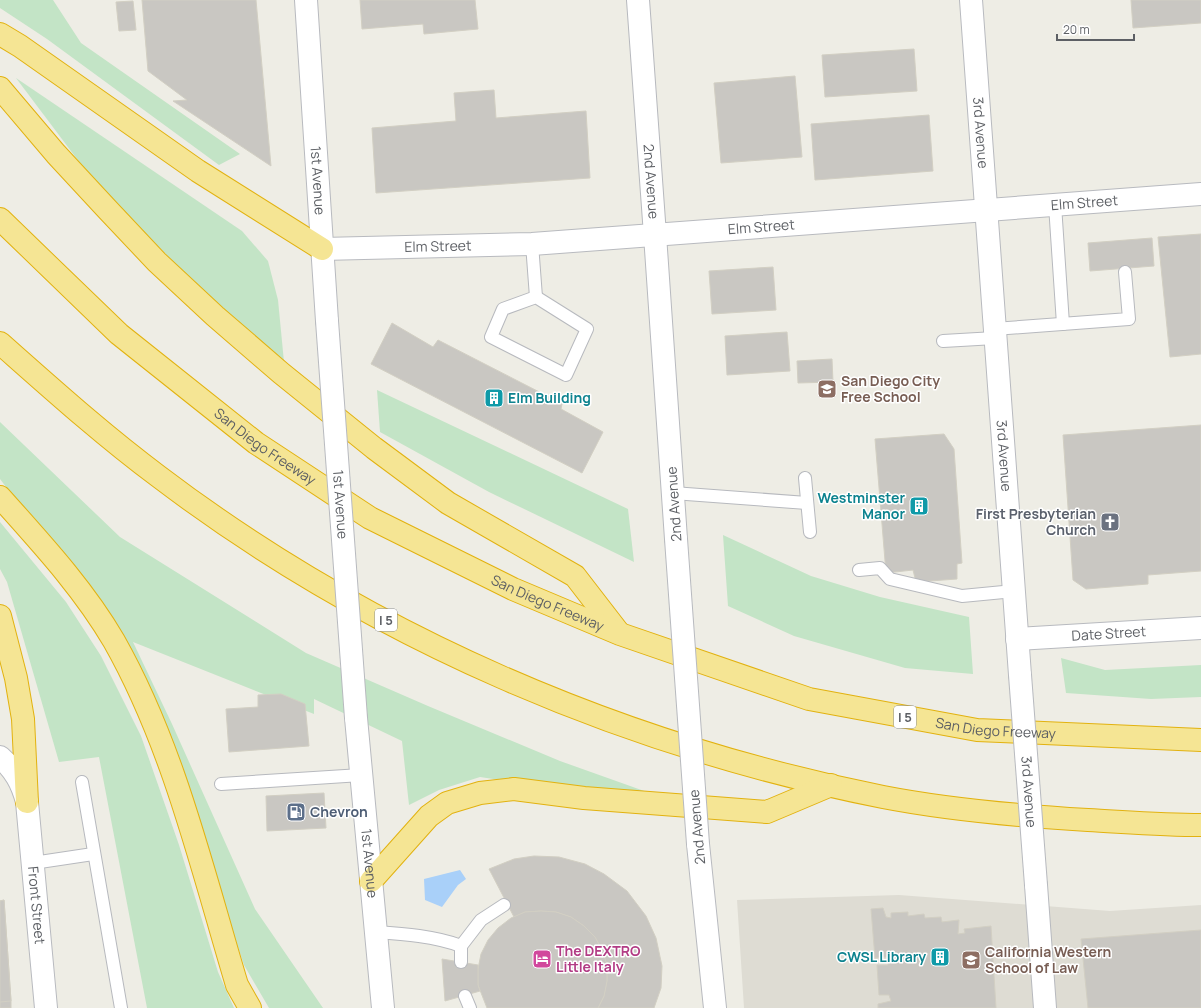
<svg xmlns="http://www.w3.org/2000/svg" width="1201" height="1008" font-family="Manrope,sans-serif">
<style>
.education{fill:#dedcd3}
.green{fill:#c3e4c6}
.water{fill:#a9d0f9}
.building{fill:#c9c7c2;stroke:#d2cfc3}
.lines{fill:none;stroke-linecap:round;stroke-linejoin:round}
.lane-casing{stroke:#b7b9be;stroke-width:14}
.street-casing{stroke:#b7b9be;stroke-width:24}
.secondary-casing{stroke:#b8babf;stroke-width:24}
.highway-casing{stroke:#e2b210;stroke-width:24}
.lane{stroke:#fff;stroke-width:12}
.street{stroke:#fff;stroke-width:22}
.secondary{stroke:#fff;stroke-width:22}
.highway{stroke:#f5e594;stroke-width:22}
.secondary-bridge-casing{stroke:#b8babf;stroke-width:24;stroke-linecap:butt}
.secondary-bridge{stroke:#fff;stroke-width:22}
.labels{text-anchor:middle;stroke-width:3;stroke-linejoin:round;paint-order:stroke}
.shield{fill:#fff;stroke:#8d8f92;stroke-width:1}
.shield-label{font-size:13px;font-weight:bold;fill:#5c5f64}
.street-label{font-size:14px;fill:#5c5f64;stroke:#fff}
.education-label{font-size:14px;font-weight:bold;fill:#785e54;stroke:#fff;text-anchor:start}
.culture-label{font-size:14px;font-weight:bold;fill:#0d838f;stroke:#fff;text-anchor:end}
.worship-label{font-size:14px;font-weight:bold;fill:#5b616d;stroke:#fff;text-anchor:end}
.service-label{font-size:14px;font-weight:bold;fill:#4e5e75;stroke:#fff;text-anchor:start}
.hotel-label{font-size:14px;font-weight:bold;fill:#b23c85;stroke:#fff;text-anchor:start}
</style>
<rect width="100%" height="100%" fill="#eeede5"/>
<polygon class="education" points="899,895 1110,911 1201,905 1201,1008 744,1008 737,900"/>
<g class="green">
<polygon points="0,0 53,0 81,43 240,154 219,165 47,39 0,8"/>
<polygon points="16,78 242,231 268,261 278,300 284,362 194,283 89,175"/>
<polygon points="377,390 628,509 634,562 489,492 380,432"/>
<polygon points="0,422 120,537 306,653 428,706 560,761 647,792 647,802 480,777 439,790 409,805 402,741 314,699 314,714 133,642 172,724 255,909 323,1008 269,1008 244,965 164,726 124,642 0,479"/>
<polygon points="0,522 66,602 101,656 141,736 179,845 218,972 234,1008 147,1008 99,757 59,762 7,582 0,569"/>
<polygon points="723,535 811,576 880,597 969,617 973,674 905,668 794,636 728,606"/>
<polygon points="1061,658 1105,670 1201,665 1201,697 1151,699 1066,693"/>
</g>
<polygon class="water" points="460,870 466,879 458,885 442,907 425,900 424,879"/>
<g class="building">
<polygon points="142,0 256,0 271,166 173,101 187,100 148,71"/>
<polygon points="360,0 475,0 478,29 424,34 423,24 362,29"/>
<polygon points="1131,0 1201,0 1201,23 1133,28"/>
<polygon points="133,1 136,30 119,31 116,2"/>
<polygon points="914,49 917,91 825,97 822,55"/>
<polygon points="795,76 802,157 721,163 714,83"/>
<polygon points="494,90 496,118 586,111 590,178 376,193 372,128 456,121 454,93"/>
<polygon points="929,115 933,171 815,180 811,124"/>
<polygon points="1201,234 1201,354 1170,357 1158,237"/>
<polygon points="1152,238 1154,266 1090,271 1088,243"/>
<polygon points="773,267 776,310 712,314 709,271"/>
<polygon points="392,323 433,347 438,340 553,399 562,404 561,409 603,432 582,473 371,364"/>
<polygon points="787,332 790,371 727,375 725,336"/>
<polygon points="832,359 833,382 798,383 797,361"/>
<polygon points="1201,425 1201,571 1148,575 1148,584 1086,589 1073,580 1063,435"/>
<polygon points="944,434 954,449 962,563 957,564 957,579 916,582 913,570 886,573 875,439"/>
<polygon points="281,694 305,704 309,746 229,752 226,709 258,707 258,695"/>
<polygon points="324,793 326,828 267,831 266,796"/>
<polygon points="534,856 559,857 585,864 604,874 627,891 646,916 656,938 662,966 661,988 654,1008 598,1008 604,996 607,981 607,965 602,950 595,937 584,926 571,917 556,912 541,911 525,912 514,917 489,869 514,859"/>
<polygon points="4,900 11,1001 11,1008 0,1008 0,901"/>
<polygon points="4,900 11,1001 0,1002 0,901"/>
<polygon points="883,908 886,917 891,918 891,913 908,912 908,916 924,914 925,918 941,917 942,922 959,920 958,934 965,933 964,929 991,926 996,1008 878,1008 878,1004 891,1001 889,995 879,995 877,965 888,965 887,957 875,958 871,909"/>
<polygon points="541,911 556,912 571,917 584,926 595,937 602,950 607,965 607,981 604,996 598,1008 487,1008 478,985 478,969 481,954 488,940 498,928 511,918 525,912"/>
<polygon points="1201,930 1201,1008 1088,1008 1081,939"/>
<polygon points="442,959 478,965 478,985 480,991 445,1001"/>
</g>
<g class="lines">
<g class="lane-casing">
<g id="lane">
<polyline points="1055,205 1063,324"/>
<polyline points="532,244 536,297"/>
<polygon points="536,297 587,329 566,375 491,337 503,309"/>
<polyline points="994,329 1129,319 1125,272"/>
<polyline points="943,341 995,338"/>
<polyline points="805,478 810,532"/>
<polyline points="673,493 807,503"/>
<polyline points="859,570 880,568 890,579 962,596 1014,591"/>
<polyline points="82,782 121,1008"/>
<polyline points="221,784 361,775"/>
<polyline points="33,863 93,854"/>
<path d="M375,932C404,934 434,936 461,946L481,920L504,905"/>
<polyline points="461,962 461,946"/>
<polyline points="465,996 470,1008"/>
</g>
</g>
<g class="street-casing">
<g id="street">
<path id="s1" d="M638,0L655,235"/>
</g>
</g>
<g class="secondary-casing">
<g id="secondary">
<path id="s2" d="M306,0L327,321"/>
<path id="s3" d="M971,0L1020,675"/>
<polyline points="655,235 676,539"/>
<path id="s4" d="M322,249L532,244L1201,194"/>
<path id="s5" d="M1017,639L1201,628"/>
<path id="s6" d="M356,718L383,1008"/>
<path id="s7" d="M0,757C15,770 22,783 27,802L46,1008"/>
<polyline points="698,844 715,1008"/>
<polyline points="1036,885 1045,1008"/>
</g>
</g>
<g class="highway-casing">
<g id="highway">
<polyline points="0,34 20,46 198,171 322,249"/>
<polyline points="0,88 56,154 107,209 157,262 215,316 281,373 374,448 448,503 575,576 619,633"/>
<path id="s8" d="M0,219L119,334L256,443L370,518L513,589L620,634L809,699L977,730L1201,740"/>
<path d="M0,343C52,389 103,435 158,476C370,637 622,745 883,797C950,810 1020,816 1088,820C1126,822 1163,825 1201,825"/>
<path d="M0,497C41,543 83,588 114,641C174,747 202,869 237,985L250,1008"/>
<polyline points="0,616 16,678 23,719 27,802"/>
<polyline points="371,881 429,816 447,803 480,793 514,789 584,798 767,812 831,785"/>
</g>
</g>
<use href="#lane" class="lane"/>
<use href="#street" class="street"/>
<use href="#secondary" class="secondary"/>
<use href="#highway" class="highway"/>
<g class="secondary-bridge-casing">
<g id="secondary-bridge">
<path id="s9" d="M327,321L356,718"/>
<polyline points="676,539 698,844"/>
<path id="s10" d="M1020,675L1036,885"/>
</g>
</g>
<use href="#secondary-bridge" class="secondary-bridge"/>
</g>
<defs>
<g id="school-square" transform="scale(1)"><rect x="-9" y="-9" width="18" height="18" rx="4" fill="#8d6e63" stroke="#fff"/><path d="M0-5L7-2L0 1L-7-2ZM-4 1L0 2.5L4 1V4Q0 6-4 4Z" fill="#fff"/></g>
<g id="building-square" transform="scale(1)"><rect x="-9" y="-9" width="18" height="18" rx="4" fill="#0f9aa8" stroke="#fff"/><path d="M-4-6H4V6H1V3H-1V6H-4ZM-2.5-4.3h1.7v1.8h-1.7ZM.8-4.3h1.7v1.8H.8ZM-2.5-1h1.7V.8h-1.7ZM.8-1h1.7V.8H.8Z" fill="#fff"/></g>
<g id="church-square" transform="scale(1)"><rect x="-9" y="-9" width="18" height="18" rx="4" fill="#6b7280" stroke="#fff"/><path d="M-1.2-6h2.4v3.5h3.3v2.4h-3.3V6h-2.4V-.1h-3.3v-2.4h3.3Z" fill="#fff"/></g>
<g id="fuel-square" transform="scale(1)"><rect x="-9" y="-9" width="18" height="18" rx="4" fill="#5c6f8a" stroke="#fff"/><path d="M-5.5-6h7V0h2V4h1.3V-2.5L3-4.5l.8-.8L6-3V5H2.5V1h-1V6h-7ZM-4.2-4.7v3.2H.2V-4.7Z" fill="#fff"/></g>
<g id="hotel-square" transform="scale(1)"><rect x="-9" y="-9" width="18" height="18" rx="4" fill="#d1479c" stroke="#fff"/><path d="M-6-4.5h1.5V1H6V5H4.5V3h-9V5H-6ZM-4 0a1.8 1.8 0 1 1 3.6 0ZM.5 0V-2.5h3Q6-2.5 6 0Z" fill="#fff"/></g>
<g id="university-square" transform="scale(1)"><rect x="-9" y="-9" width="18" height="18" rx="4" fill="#8d6e63" stroke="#fff"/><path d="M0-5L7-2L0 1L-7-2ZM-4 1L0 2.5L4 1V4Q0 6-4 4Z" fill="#fff"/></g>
</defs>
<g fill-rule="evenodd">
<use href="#school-square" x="827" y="389"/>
<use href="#building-square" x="494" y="398"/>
<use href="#building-square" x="919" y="506"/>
<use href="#church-square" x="1110" y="522"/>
<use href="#fuel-square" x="296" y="812"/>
<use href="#building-square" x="940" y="957"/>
<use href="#hotel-square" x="542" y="959"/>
<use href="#university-square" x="971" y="960"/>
</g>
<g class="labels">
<g class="shield">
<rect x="375" y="609" width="22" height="22" rx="3"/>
<rect x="894" y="706" width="22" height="22" rx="3"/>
</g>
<g class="shield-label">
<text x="386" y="625">I 5</text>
<text x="905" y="722">I 5</text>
</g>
<g class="street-label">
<text dy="5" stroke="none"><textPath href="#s3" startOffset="133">3rd Avenue</textPath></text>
<text dy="5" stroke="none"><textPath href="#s2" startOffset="181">1st Avenue</textPath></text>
<text dy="5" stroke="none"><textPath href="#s1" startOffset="182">2nd Avenue</textPath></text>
<text dy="5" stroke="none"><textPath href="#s4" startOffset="764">Elm Street</textPath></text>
<text dy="5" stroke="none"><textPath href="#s4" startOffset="440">Elm Street</textPath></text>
<text dy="5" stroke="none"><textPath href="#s4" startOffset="116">Elm Street</textPath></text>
<text dy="5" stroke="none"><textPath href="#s8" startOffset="350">San Diego Freeway</textPath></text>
<text dy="5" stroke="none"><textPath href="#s3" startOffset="457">3rd Avenue</textPath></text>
<text dy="5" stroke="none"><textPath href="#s9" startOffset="184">1st Avenue</textPath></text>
<text transform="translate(674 504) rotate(-94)" y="5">2nd Avenue</text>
<text dy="5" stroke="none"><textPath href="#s8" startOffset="674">San Diego Freeway</textPath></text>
<text dy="5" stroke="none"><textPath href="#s5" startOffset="92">Date Street</textPath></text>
<text dy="5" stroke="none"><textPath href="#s8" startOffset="1142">San Diego Freeway</textPath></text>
<text dy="5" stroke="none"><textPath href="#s10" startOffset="117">3rd Avenue</textPath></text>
<text transform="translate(697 827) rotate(-95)" y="5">2nd Avenue</text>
<text dy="5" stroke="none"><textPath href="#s6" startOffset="146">1st Avenue</textPath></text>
<text dy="5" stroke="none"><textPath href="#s7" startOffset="157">Front Street</textPath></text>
</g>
<g class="education-label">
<text x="841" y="386">San Diego City<tspan x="841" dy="16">Free School</tspan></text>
<text x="985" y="957">California Western<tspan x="985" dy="16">School of Law</tspan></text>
</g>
<g class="culture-label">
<text x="508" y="403" text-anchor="start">Elm Building</text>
<text x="905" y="503">Westminster<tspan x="905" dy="16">Manor</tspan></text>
<text x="926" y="962">CWSL Library</text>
</g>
<g class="worship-label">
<text x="1096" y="519">First Presbyterian<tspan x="1096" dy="16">Church</tspan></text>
</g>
<g class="service-label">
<text x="310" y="817">Chevron</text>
</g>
<g class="hotel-label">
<text x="556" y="956">The DEXTRO<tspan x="556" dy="16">Little Italy</tspan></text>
</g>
</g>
<path d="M1057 34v6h77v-6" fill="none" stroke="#5c5f64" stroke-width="2"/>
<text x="1063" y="34" font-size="12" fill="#5c5f64" stroke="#ffffff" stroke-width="3" paint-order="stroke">20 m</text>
</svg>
